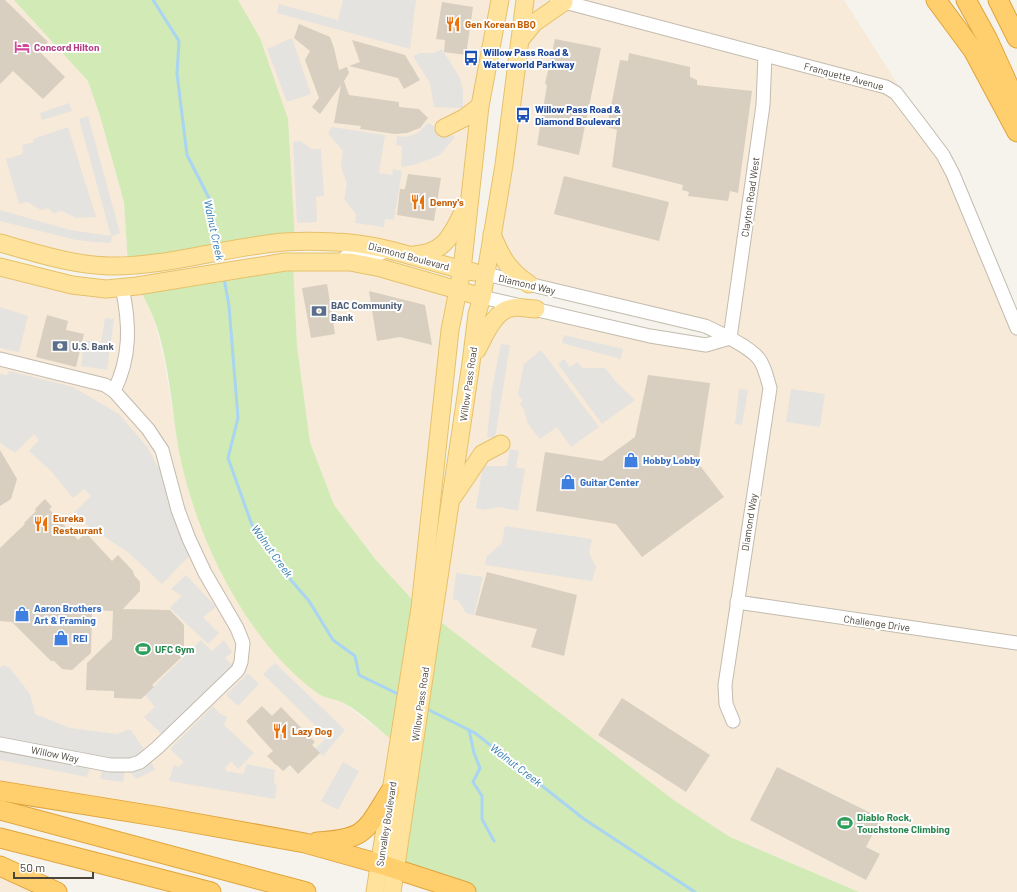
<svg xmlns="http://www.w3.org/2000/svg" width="1017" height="892" font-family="Barlow,sans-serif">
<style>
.commercial{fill:#f7ead8}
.green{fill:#d2eab5}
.parking{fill:#e5e3e0}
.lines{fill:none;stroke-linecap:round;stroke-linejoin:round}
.stream{stroke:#a9d4f2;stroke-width:3}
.building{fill:#d8cfc1}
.minor-casing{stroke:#c2bbae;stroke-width:15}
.major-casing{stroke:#e6c16a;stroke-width:19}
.highway-casing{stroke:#e0a43c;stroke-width:21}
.minor{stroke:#fff;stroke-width:13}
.major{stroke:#ffe39c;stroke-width:17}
.highway{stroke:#ffcf6e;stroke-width:19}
.labels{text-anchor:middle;stroke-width:4;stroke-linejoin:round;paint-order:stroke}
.food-label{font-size:10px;font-weight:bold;fill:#c56008;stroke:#fff;text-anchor:start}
.hotel-label{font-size:10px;font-weight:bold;fill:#b23c85;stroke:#fff;text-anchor:start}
.transit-label{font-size:10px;font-weight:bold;fill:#164399;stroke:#fff;text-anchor:start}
.street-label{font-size:10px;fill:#4b4439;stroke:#fff}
.service-label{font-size:10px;font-weight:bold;fill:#4e5e75;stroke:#fff;text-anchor:start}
.shop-label{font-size:10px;font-weight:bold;fill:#366cbe;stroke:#fff;text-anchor:start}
.leisure-label{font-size:10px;font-weight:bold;fill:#27864d;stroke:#fff;text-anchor:start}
.water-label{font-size:11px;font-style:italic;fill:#2e7ab2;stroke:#fff}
</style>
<rect width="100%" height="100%" fill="#f6f3ec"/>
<g class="commercial">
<polygon points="0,0 14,0 88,81 100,116 124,202 128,265 0,243"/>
<polygon points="238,0 500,0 470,197 436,251 295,242 260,38"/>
<polygon points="525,0 844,0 943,155 1017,328 1017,892 859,892 730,837 675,801 433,616 471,363 504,310 706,345 730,338 529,284 499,252"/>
<polygon points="293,262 315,262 458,291 420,608 376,560 334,505 310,442 297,346"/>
<polygon points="0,267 137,286 146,300 154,320 164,359 181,460 192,503 247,616 280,659 343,702 399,746 368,828 334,841 0,791"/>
<polygon points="0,874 40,892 0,892"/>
</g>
<g class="green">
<polygon points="14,0 238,0 260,38 288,119 295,242 128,265 124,202 100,116 88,81"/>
<path d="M293,262L297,346L310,442L334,505L376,560L420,608L399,746C381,732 364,714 344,703C335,698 324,699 316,692C247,641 199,543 181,461C169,403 171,336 137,286Z"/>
<polygon points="433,616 675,801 730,837 859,892 466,892 396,869"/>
</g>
<g class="parking">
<polygon points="343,0 416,0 410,49 277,13 279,4 338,20"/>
<polygon points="292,38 311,94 287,102 267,49"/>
<polygon points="442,49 460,78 463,90 463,108 434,107 430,83 413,56 420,53 434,53"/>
<polygon points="69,103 72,111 42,120 40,113"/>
<polygon points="88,116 120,233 112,236 111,243 95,242 76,240 0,221 0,210 70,230 111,236 79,119"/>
<polygon points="428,123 455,137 440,155 414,165 401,167 402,146 396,145 397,136 406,137 418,133"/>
<polygon points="68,127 96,217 76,218 62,211 53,213 48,208 41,210 27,202 19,204 6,159 23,154 22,145 34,142 33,139"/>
<polygon points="332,127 385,135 379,173 392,175 393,169 402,171 394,220 385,219 384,227 355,223 356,214 344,199 347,183 341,167 343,151 328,133"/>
<polygon points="300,141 312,149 321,149 324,196 316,197 317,222 297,223 293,142"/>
<polygon points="0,307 28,316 19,352 0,348"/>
<polygon points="105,318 114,319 107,370 81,366 84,340 101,343"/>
<polygon points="564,335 623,349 621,359 562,343"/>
<polygon points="501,344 510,345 495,438 487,437 492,389"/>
<polygon points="541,350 599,427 571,447 557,427 540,439 528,424 524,410 520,404 523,401 518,394 524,364"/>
<polygon points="564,359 570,367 577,362 583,368 605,368 617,383 635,400 602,424 558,364"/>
<polygon points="9,371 73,387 119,414 148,448 157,466 167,464 194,551 162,584 129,553 84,523 74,513 91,496 84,489 73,498 51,471 29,451 39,440 34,434 15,453 0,443 0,374 7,375"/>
<polygon points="739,389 748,390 742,425 735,424"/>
<polygon points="791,389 825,394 820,427 786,422"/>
<polygon points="510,449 519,451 516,467 525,469 518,511 499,507 484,510 476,508 483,466 507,466"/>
<polygon points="505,526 592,539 589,553 596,567 592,581 485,565 487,556 502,543"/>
<polygon points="456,573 483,577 474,615 466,613 458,600 453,600"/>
<polygon points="186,575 216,607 203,617 219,633 208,644 170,608 182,596 171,589"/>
<polygon points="201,640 212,651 224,640 232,652 225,658 238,670 167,739 144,717 155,707 145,695"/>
<polygon points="275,663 345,730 323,756 315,749 327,737 263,674"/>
<polygon points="3,665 9,667 30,694 35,714 70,728 117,734 130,729 148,755 155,770 136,779 126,766 123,782 100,779 104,764 92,761 87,777 0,760 0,668"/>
<polygon points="248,673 259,684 238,706 226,695"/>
<polygon points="213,706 219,713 227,717 224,725 254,753 238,769 231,761 226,767 226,771 243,774 247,764 275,770 274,783 277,785 275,799 169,781 174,765 178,767 184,762 170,749"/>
<polygon points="343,762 359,771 338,810 321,801"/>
</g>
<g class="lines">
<g class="stream">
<polyline points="153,0 179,41 177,74 187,155 211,202 219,247"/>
<polyline points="224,278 229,306 238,418 228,458 252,525 290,579 309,601 333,640 355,656 359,675 400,695"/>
<polyline points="425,708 475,733 584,819 695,892"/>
<polyline points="469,730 474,753 480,768 473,782 482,796 482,819 494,841"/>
</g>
</g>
<g class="building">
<polygon points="0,0 5,0 48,42 39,51 65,77 43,99 13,71 0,84"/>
<polygon points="442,2 473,7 466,55 444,52 445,40 436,39"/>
<polygon points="299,24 330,37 334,48 339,70 347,67 349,73 344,81 349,95 399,102 399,107 419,109 428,118 420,128 407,133 395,134 360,129 361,126 334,123 341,85 320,114 312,107 319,98 305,60 310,51 294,38"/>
<polygon points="555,39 601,48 579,155 537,145 547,85 545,84"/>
<polygon points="352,40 405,55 420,80 404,89 398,78 349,66 360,62"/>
<polygon points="629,53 690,67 690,77 697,80 697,85 752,91 738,193 730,191 728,201 688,196 689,192 682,190 683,185 612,167 617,130 607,127 620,60 628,61"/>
<polygon points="408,174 441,178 434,221 397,215 400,189 405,189"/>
<polygon points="564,176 669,202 659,241 554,214"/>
<polygon points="327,284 335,334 311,338 302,288"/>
<polygon points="369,291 425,305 432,345 400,337 377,341"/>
<polygon points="47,315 68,321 66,330 84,334 76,367 36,357"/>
<polygon points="648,375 710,383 698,463 724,497 642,557 616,524 536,511 545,452 602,461 635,437"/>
<polygon points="0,450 17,479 11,499 0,506"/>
<polygon points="45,499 52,507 49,509 78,540 86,533 112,561 118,555 133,571 134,575 140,582 140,591 123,609 170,610 184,625 184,655 152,685 154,687 141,699 114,698 114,691 86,690 87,663 112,639 113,611 92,610 91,653 72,670 62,669 54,661 51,661 12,622 0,621 0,548 25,524 24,523 36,511 35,509"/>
<polygon points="487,572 577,595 564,656 531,647 537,629 475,615"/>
<polygon points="622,698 710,755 686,792 598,735"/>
<polygon points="262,706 272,716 281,707 315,742 312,745 320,753 298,774 290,765 283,771 277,765 276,765 267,756 273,751 246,721"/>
<polygon points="777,767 881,818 866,847 880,854 866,880 750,820"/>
</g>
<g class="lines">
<g class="minor-casing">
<g id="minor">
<polyline points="557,0 886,87 896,93 922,127 943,155 953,174 1017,328"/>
<path d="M341,262C353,244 370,261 385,251"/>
<path d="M486,274L705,326C720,333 749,346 759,359C765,367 767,378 770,388L725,685L726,704L733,721"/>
<polyline points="482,297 650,336 706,345 730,338"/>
<polyline points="730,338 763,105 765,55"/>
<polyline points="0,359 105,385 114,391 148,429 162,450 178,510 189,539 205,573 237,628 243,643 241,662 238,670 157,748 140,762 131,765 110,765 0,744"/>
<path d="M114,391C131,357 130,324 122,287"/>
<polyline points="737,602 1017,643"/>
</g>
</g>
<g class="major-casing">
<g id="major">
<polyline points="521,39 534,23 564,2"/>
<polyline points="444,128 464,118 480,106"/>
<path d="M492,234C501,257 509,271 529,284"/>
<path d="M0,243C36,253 72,265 109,266C168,267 225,247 284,242C300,241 318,241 335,242C383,243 427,263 474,272"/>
<path d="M413,255C446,253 452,234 465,208"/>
<polyline points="0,267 72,285 106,289 137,286 285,262 350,262 381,268 482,297"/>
<path d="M477,350C484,337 494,311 511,308C518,306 528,309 536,309"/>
<polyline points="453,497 482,454 501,444"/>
<polyline points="375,892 420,608 450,330 462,270 480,106 500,0"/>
<polyline points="392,892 471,363 477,314 482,297 504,165 525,0"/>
</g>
</g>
<g class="highway-casing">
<g id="highway">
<polyline points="936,0 973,50 1017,132"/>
<polyline points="966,0 987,38 1017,104"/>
<polyline points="998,0 1017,38"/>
<polyline points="0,791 161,817 305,843 380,864 466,892"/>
<polyline points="0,810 306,892"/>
<polyline points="0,838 211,892"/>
<path d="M317,842C366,839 365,832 390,792"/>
<polyline points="0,866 57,892"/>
</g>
</g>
<use href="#minor" class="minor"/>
<use href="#major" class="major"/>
<use href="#highway" class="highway"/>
</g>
<defs>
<g id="restaurant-bare" transform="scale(1.2)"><path d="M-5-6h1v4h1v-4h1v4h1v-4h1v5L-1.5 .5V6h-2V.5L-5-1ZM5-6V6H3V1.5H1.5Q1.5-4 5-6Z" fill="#e8710a" stroke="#fff" stroke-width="2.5" paint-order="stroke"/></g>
<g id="hotel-bare" transform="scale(1.2)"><path d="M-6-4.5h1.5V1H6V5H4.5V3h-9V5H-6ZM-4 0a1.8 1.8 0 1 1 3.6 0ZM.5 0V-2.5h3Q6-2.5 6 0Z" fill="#d1479c" stroke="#fff" stroke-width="2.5" paint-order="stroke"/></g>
<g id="bus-bare" transform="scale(1.2)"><path d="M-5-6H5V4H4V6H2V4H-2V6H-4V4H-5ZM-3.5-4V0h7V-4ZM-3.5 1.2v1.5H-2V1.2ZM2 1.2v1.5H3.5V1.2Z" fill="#1a4fb4" stroke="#fff" stroke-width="2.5" paint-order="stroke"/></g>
<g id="bank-bare" transform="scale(1.2)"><path d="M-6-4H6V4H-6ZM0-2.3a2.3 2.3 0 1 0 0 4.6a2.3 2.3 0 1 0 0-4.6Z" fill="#5c6f8a" stroke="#fff" stroke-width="2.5" paint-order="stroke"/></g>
<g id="shop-bare" transform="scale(1.2)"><path d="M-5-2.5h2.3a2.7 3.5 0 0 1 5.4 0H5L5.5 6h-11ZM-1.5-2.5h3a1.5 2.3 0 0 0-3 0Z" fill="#3f7fe0" stroke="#fff" stroke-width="2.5" paint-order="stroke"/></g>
<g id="stadium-bare" transform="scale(1.2)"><path d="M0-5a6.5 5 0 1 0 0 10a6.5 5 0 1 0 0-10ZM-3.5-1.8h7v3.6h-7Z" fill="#2e9e5b" stroke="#fff" stroke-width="2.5" paint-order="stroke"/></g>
</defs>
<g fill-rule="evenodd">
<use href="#restaurant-bare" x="453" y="24"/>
<use href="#hotel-bare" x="22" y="47"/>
<use href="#bus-bare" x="471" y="58"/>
<use href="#bus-bare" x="523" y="115"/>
<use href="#restaurant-bare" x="418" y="202"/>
<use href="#bank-bare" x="319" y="311"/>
<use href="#bank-bare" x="60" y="346"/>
<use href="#shop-bare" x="631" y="460"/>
<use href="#shop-bare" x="568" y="482"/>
<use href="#restaurant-bare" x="41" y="524"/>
<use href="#shop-bare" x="22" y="614"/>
<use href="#shop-bare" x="61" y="638"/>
<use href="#stadium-bare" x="143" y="649"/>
<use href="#restaurant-bare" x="280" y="731"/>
<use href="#stadium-bare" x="845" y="823"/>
</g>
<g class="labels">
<g class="food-label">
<text x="465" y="28">Gen Korean BBQ</text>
<text x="430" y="206">Denny's</text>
<text x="53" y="522">Eureka<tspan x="53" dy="12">Restaurant</tspan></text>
<text x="292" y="735">Lazy Dog</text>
</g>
<g class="hotel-label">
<text x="34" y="51">Concord Hilton</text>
</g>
<g class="transit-label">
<text x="483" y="56">Willow Pass Road &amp;<tspan x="483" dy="12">Waterworld Parkway</tspan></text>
<text x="535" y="113">Willow Pass Road &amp;<tspan x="535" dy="12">Diamond Boulevard</tspan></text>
</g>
<g class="street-label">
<text transform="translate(844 76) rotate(15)" y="4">Franquette Avenue</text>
<text transform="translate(750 197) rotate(-82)" y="4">Clayton Road West</text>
<text transform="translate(409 256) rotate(15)" y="4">Diamond Boulevard</text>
<text transform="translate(527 284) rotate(13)" y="4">Diamond Way</text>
<text transform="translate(468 384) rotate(-82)" y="4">Willow Pass Road</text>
<text transform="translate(749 522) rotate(-81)" y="4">Diamond Way</text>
<text transform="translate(877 623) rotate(8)" y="4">Challenge Drive</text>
<text transform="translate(420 704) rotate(-82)" y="4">Willow Pass Road</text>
<text transform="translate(55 754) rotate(11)" y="4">Willow Way</text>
<text transform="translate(386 824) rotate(-81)" y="4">Sunvalley Boulevard</text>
</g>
<g class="service-label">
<text x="331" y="309">BAC Community<tspan x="331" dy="12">Bank</tspan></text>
<text x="72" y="350">U.S. Bank</text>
</g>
<g class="shop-label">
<text x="643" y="464">Hobby Lobby</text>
<text x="580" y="486">Guitar Center</text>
<text x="34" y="612">Aaron Brothers<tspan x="34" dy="12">Art &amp; Framing</tspan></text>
<text x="73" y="642">REI</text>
</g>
<g class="leisure-label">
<text x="155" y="653">UFC Gym</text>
<text x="857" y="821">Diablo Rock,<tspan x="857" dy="12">Touchstone Climbing</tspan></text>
</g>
<g class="water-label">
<text transform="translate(214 230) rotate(78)" y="4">Walnut Creek</text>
<text transform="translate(272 551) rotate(54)" y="4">Walnut Creek</text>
<text transform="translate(516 765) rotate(38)" y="4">Walnut Creek</text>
</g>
</g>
<path d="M14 872v6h79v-6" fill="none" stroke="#4b4439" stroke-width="2"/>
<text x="20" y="872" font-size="12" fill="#4b4439" stroke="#ffffff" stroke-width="3" paint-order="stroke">50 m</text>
</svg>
